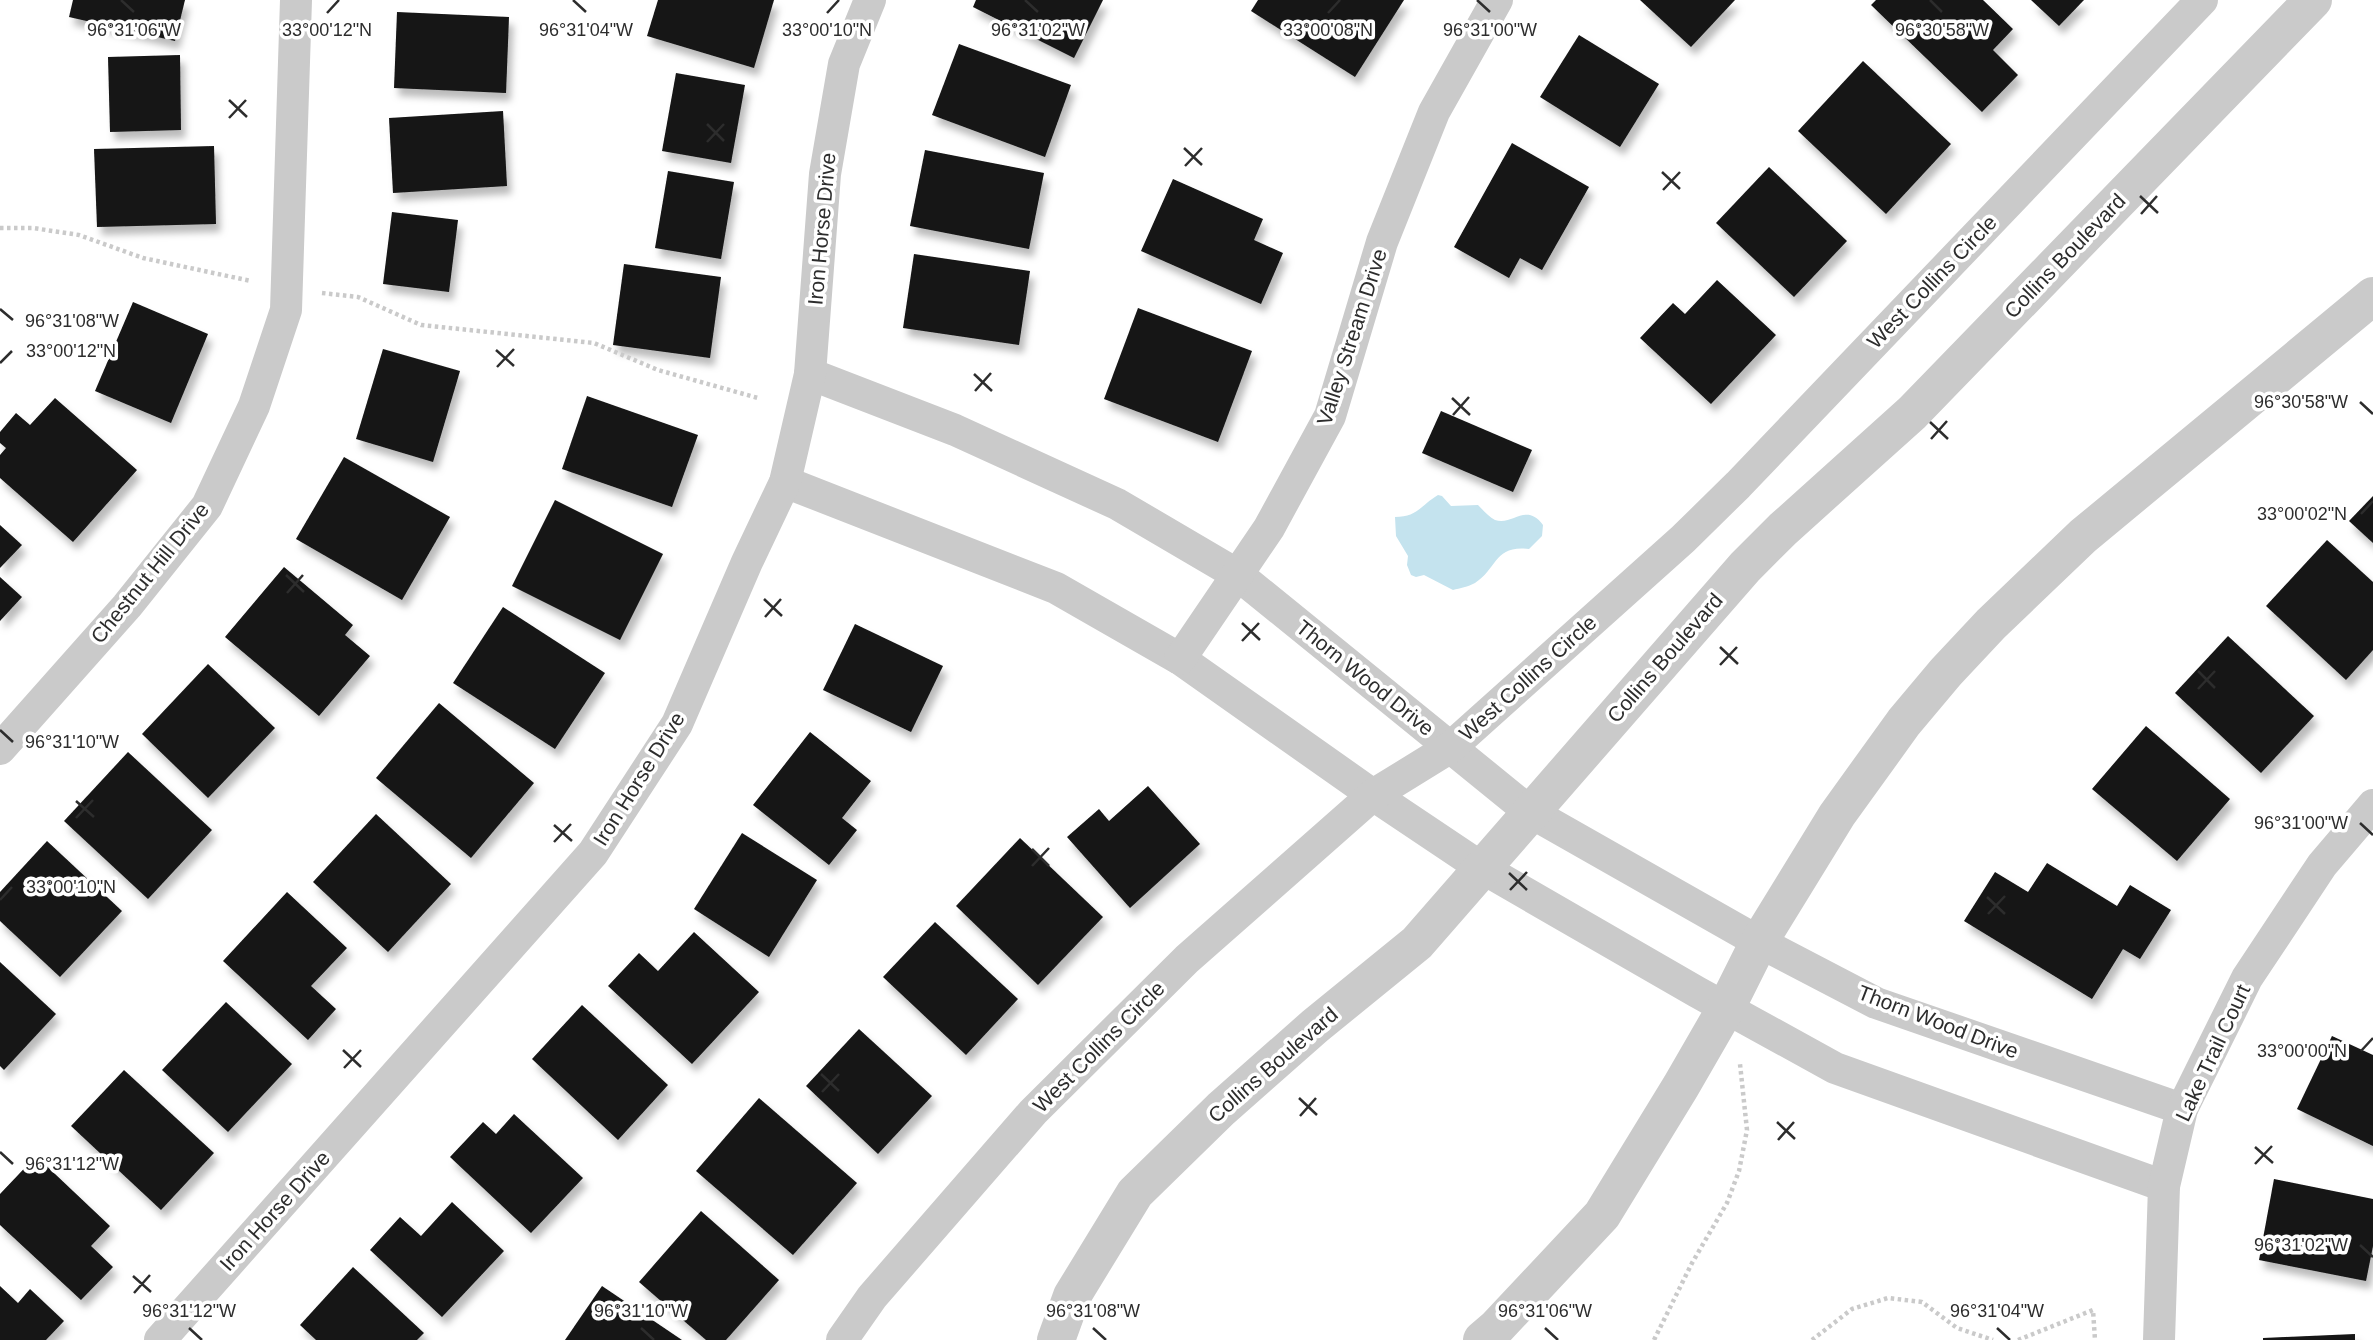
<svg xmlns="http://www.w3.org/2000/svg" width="2373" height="1340" font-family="Arial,sans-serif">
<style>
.water{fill:#c4e3ee}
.building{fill:#141414;filter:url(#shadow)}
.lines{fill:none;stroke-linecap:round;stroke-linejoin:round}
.path{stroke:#cacaca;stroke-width:4.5;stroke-dasharray:3.5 3.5;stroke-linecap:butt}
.minor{stroke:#cacaca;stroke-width:32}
.tertiary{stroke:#cacaca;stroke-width:38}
.ticks{fill:none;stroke:#2d2d2d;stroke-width:2.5}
.labels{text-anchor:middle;stroke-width:7;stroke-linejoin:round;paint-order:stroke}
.street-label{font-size:21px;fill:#2d2d2d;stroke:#fff}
.ticks-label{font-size:18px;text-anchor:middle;fill:#2d2d2d;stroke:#fff;stroke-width:7;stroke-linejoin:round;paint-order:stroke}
</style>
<defs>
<filter id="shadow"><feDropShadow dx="4.5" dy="8" stdDeviation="3.5" flood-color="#0004"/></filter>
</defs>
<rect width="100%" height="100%" fill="#fff"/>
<path class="water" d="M1438,495L1442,496L1451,506L1478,505C1483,510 1489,517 1495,520C1513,526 1526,502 1543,525L1542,536L1529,549C1494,545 1498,568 1475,583C1468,587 1460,588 1453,590L1424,575L1416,577L1411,575L1407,565L1408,556L1396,536L1395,517C1418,517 1421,505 1438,495Z"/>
<g class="building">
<polygon points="73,0 185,0 175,41 69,17"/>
<polygon points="658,0 774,0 754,68 647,36"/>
<polygon points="976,0 1103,0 1074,58 973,7"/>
<polygon points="1258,0 1404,0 1355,77 1251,11"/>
<polygon points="1640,0 1735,0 1691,47"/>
<polygon points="1876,0 1983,0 2013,29 1993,50 2018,75 1982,112 1871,5"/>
<polygon points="2031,0 2084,0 2059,26"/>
<polygon points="397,12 509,17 506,93 394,88"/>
<polygon points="1579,35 1659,84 1620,147 1540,97"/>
<polygon points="959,44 1071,85 1045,157 932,115"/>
<polygon points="180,55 181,130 110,132 108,57"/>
<polygon points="1863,61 1951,144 1886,214 1798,131"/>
<polygon points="676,73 745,85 731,163 662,151"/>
<polygon points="503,111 507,186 393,193 389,118"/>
<polygon points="1512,143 1589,187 1542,270 1520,258 1509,278 1454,247"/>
<polygon points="214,146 216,224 97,227 94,149"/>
<polygon points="925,150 1044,173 1029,249 910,226"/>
<polygon points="1769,167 1847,241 1794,297 1716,223"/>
<polygon points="668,171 734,182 721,259 655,248"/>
<polygon points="1173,179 1263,219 1254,240 1283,253 1261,304 1141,251"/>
<polygon points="392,212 458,220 449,292 383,284"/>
<polygon points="914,254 1030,271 1019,345 903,328"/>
<polygon points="624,264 721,277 710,358 613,345"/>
<polygon points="1717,280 1776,335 1711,404 1640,338 1673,303 1685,314"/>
<polygon points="133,302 208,334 171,423 95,391"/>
<polygon points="1138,308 1252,351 1218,442 1104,399"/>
<polygon points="383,349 460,371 433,462 356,439"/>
<polygon points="587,396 698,435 672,507 562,469"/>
<polygon points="55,398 137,470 73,542 0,478 0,455 6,448 0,443 0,432 16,413 30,425"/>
<polygon points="1441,411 1532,450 1513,492 1422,453"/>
<polygon points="344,457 450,517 402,600 296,539"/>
<polygon points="2373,496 2373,543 2349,521"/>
<polygon points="555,500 663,554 620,640 512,586"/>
<polygon points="0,525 22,545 0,568"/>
<polygon points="2327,540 2373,582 2373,650 2346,680 2266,606"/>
<polygon points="284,567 353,625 345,635 370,656 319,716 225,637"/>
<polygon points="0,577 22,597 0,621"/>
<polygon points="503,607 605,673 555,749 453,683"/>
<polygon points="855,624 943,666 911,732 823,690"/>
<polygon points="2228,636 2314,716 2261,773 2175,693"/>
<polygon points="208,664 275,728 208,798 142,734"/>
<polygon points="439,703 534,783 471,858 376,778"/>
<polygon points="2146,726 2230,799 2177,861 2092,789"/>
<polygon points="810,732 871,781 842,818 857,830 829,865 753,805"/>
<polygon points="128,752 212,830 148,899 64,821"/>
<polygon points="1148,786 1200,844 1130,908 1067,837 1099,809 1109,821"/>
<polygon points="376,814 451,884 388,952 313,882"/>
<polygon points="742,833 817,880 769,957 694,909"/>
<polygon points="1020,838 1103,917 1038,985 956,906"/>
<polygon points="47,841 122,911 60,977 0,921 0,892"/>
<polygon points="2047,863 2117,906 2130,885 2171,910 2140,959 2123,949 2092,999 1964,921 1995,872 2028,892"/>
<polygon points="287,892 347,948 311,986 336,1009 308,1040 223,961"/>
<polygon points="935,922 1018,999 966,1055 883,977"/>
<polygon points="694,932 759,992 692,1064 608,986 639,953 658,971"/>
<polygon points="0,962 56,1014 4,1070 0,1066"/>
<polygon points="226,1002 292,1064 228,1132 162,1070"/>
<polygon points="582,1005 668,1085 618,1140 532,1059"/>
<polygon points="859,1029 932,1096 878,1154 806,1086"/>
<polygon points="2332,1036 2373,1055 2373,1146 2297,1109"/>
<polygon points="124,1070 214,1153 161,1210 71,1126"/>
<polygon points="759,1098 857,1183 793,1255 696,1171"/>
<polygon points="514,1114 583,1178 531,1233 450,1157 483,1122 496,1134"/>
<polygon points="36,1156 110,1226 91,1246 113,1267 81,1300 0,1225 0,1194"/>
<polygon points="2274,1179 2373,1199 2373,1246 2366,1281 2259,1260"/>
<polygon points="452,1202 504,1251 442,1317 370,1250 400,1217 421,1236"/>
<polygon points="701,1211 779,1280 726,1340 706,1340 639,1282"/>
<polygon points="353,1267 424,1333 417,1340 316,1340 300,1325"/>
<polygon points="0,1286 18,1303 30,1289 64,1321 46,1340 0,1340"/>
<polygon points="602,1286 682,1340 565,1340"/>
<polygon points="2355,1334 2355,1340 2263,1340 2263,1338"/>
</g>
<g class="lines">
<g class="path">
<polyline points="0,228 33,228 79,235 143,258 251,281"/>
<polyline points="322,293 358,297 421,325 594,343 658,370 758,398"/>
<polyline points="1654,1340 1692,1263 1727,1203 1739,1171 1747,1130 1740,1064"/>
<polyline points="1812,1340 1852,1309 1888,1298 1922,1302 1957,1328 1993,1340"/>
<polyline points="2018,1340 2093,1310 2095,1340"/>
</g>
<g class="minor">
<polyline points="810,374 955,430 1117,504 1238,575 1530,812 1759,942 1876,1003 2182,1109"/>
<polyline points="785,482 1056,588 1180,659 1373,795 1482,868 1697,992 1835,1068 2164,1186"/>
<polyline points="1180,659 1269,528 1330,416 1382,242 1434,112 1497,0"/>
<polyline points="0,749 127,606 207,506 254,406 286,310 296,0"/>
<polyline points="160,1340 593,853 677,724 747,562 785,482 810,374 825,174 844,64 870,0"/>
<polyline points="842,1340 872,1297 1033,1112 1187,959 1373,795 1451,747 1683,539 1738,485 2202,0"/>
<polyline points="2159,1340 2164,1186 2182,1109 2247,978 2322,865 2373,805"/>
</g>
<g class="tertiary">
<polyline points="1056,1340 1072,1296 1135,1193 1221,1109 1315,1026 1417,943 1745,567 1783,529 1912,413 2313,0"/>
<polyline points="1482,1340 1496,1328 1602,1215 1681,1086 1726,1008 1759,942 1837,815 1904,722 1946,672 1991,624 2083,536 2373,296"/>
</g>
</g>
<path class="ticks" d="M121,0L134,12M573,0L586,12M1025,0L1038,12M1477,0L1490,12M1930,0L1942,12M327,13L339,0M827,13L839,0M1328,13L1340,0M229,100L247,117M229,118L246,100M707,124L724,141M707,142L724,124M1184,148L1202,165M1185,166L1202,148M1662,172L1680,189M1663,190L1680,172M2140,196L2158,213M2141,214L2157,196M0,309L13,320M496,350L514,366M0,363L12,351M497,367L514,349M974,374L992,391M975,391L991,373M1452,398L1470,415M2360,402L2373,414M1453,415L1469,397M1930,422L1948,439M1931,439L1947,421M2361,514L2373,501M286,575L304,592M287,593L303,575M764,599L782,616M765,617L781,599M1242,623L1260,640M1242,641L1259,623M1720,647L1738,664M1720,665L1737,647M2198,671L2215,688M2198,689L2215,671M0,730L13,742M76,801L94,817M76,818L93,800M2360,823L2373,835M554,825L572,841M554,842L571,824M1032,849L1049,866M1032,866L1049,848M1509,873L1527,890M1510,890L1527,872M1987,897L2005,914M0,900L12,887M1988,914L2005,896M343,1050L361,1067M2361,1051L2373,1038M344,1068L361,1050M821,1074L839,1091M822,1092L839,1074M1299,1098L1317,1115M1300,1116L1316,1098M1777,1122L1795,1139M1778,1140L1794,1122M2255,1147L2273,1163M0,1152L13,1164M2255,1164L2272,1146M2360,1245L2373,1257M133,1276L151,1292M134,1293L150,1275M189,1328L202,1340M641,1328L654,1340M1093,1328L1106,1340M1545,1328L1558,1340M1997,1328L2010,1340"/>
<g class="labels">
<g class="street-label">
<text transform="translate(822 229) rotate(-85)" y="7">Iron Horse Drive</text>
<text transform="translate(2065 256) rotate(-46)" y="7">Collins Boulevard</text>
<text transform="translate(1932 282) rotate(-46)" y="7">West Collins Circle</text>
<text transform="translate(1352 337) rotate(-72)" y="7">Valley Stream Drive</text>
<text transform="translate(150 573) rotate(-51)" y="7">Chestnut Hill Drive</text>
<text transform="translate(1665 658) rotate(-49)" y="7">Collins Boulevard</text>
<text transform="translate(1365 678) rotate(39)" y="7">Thorn Wood Drive</text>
<text transform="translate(1528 678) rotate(-42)" y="7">West Collins Circle</text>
<text transform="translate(639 779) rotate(-58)" y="7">Iron Horse Drive</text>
<text transform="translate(1938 1022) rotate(21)" y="7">Thorn Wood Drive</text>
<text transform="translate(1099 1047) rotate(-45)" y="7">West Collins Circle</text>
<text transform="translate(2213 1053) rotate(-65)" y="7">Lake Trail Court</text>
<text transform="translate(1273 1065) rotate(-41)" y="7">Collins Boulevard</text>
<text transform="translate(275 1211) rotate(-48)" y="7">Iron Horse Drive</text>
</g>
</g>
<g class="ticks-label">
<text x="134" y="36">96°31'06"W</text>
<text x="586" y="36">96°31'04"W</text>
<text x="1038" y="36">96°31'02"W</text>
<text x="1490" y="36">96°31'00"W</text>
<text x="1942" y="36">96°30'58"W</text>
<text x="327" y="36">33°00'12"N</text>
<text x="827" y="36">33°00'10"N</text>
<text x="1328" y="36">33°00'08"N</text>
<text x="72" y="327">96°31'08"W</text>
<text x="71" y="357">33°00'12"N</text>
<text x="2301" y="408">96°30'58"W</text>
<text x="2302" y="520">33°00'02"N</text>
<text x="72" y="748">96°31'10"W</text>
<text x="2301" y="829">96°31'00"W</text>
<text x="71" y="893">33°00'10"N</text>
<text x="2302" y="1057">33°00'00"N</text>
<text x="72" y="1170">96°31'12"W</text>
<text x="2301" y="1251">96°31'02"W</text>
<text x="189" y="1317">96°31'12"W</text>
<text x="641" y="1317">96°31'10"W</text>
<text x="1093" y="1317">96°31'08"W</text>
<text x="1545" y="1317">96°31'06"W</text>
<text x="1997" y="1317">96°31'04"W</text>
</g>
</svg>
